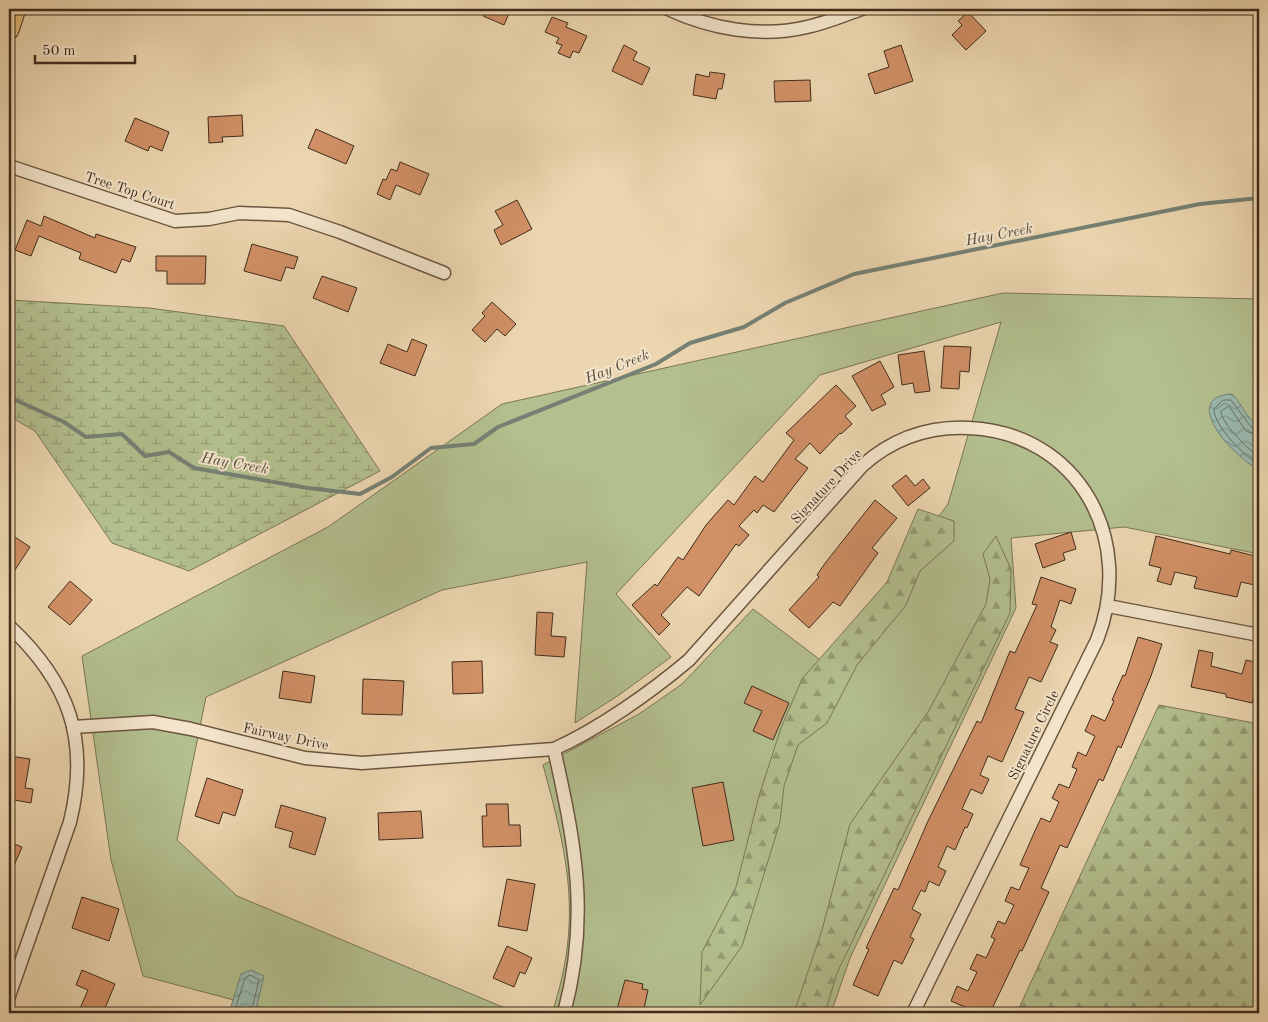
<svg xmlns="http://www.w3.org/2000/svg" width="1268" height="1022" font-family="'Old Standard TT',serif">
<style>
.green{fill:#b3bf8e;stroke:#7a7655}
.forest{fill:url(#forest-firs);stroke:#7a7655}
.wetland{fill:url(#wetland-marsh);stroke:#7a7655}
.water{fill:url(#water-waves);stroke:#758174}
.lines{fill:none;stroke-linecap:round;stroke-linejoin:round}
.shore{stroke:#6c7265;stroke-width:1}
.stream{stroke:#758174;stroke-width:4}
.building{fill:#d19066;stroke:#402c1c}
.minor-casing{stroke:#6b5641;stroke-width:15}
.primary-casing{stroke:#402c1c;stroke-width:21}
.minor{stroke:#f3e4cb;stroke-width:12}
.primary{stroke:#e6bb78;stroke-width:19}
.labels{text-anchor:middle;stroke-width:4;stroke-linejoin:round;paint-order:stroke}
.street-label{font-size:14px;fill:#402c1c;stroke:#f3e4cb}
.water-label{font-size:15px;font-style:italic;fill:#524839;stroke:#f3e4cb}
</style>
<defs>
<pattern id="forest-firs" width="22" height="20" patternUnits="userSpaceOnUse" patternTransform="scale(1.25)"><rect width="22" height="20" fill="#b3bf8e"/><path d="M5 1l3.5 6h-7zM16 11l3.5 6h-7z" fill="#939b73"/></pattern>
<pattern id="wetland-marsh" width="20" height="14" patternUnits="userSpaceOnUse" patternTransform="scale(1.25)"><rect width="20" height="14" fill="#b3bf8e"/><path d="M1 5h8M5 5V1M11 12h8M15 12V8" fill="none" stroke="#939b73"/></pattern>
<pattern id="water-waves" width="16" height="10" patternUnits="userSpaceOnUse" patternTransform="scale(1.25)"><rect width="16" height="10" fill="#99b9ae"/><path d="M0 5q4-4 8 0t8 0" fill="none" stroke="#7e978d"/></pattern>
</defs>
<rect width="100%" height="100%" fill="#ecd6af"/>
<filter id="stains"><feTurbulence type="fractalNoise" baseFrequency=".004" numOctaves="4"/><feColorMatrix values="0 0 0 0 .2 0 0 0 0 .09 0 0 0 0 .02 0 0 0 .5 -.17"/></filter>
<radialGradient id="worn" r=".72"><stop offset=".6" stop-color="#630" stop-opacity="0"/><stop offset="1" stop-color="#630" stop-opacity=".3"/></radialGradient>
<path class="green" d="M1003,293L1259,299V554L1124,527L1011,538L1016,608L850,958L831,1013H552C583,919 568,857 543,765L639,714L682,684L753,609L823,662L890,582L948,504L1001,322L820,375L616,594L671,657L619,695L575,723L587,562L442,590L206,697L177,840L237,896L517,1013H283L143,976L111,860L82,656L328,527L502,404Z"/>
<g class="forest">
<polygon points="918,509 954,521 954,541 920,571 906,605 857,665 827,723 798,745 784,786 780,822 742,946 700,1005 702,952 736,887 759,796 781,728 802,679 887,582"/>
<polygon points="996,536 1011,569 1010,613 837,973 825,1013 794,1013 822,930 850,824 928,712 986,604 990,579 983,554"/>
<polygon points="1159,705 1259,724 1259,1013 1061,1013 1019,1008"/>
</g>
<polygon class="wetland" points="9,300 149,308 284,326 380,471 189,571 112,543 35,431 9,416"/>
<g class="water">
<path d="M1232,394C1242,403 1247,421 1259,425V469C1237,461 1177,397 1232,394Z"/>
<polygon points="251,970 264,976 255,1013 229,1013 241,974"/>
</g>
<g class="lines">
<g class="shore">
<path d="M1259,430L1251,427L1231,400H1223L1214,409C1213,424 1245,458 1259,464"/>
<path d="M1259,436L1246,431L1229,406L1221,411C1220,422 1249,450 1259,457"/>
<polyline points="234,1013 245,978 250,975 259,980 251,1013"/>
</g>
<polyline class="stream" points="9,397 64,422 86,437 122,434 145,456 169,452 194,468 308,488 360,494 392,477 431,448 474,444 498,427 656,364 690,343 744,327 785,303 854,274 1200,204 1259,198"/>
</g>
<g class="building">
<polygon points="486,9 511,9 504,25 483,16"/>
<polygon points="968,12 986,31 966,50 952,35 962,25 958,21"/>
<polygon points="552,17 568,23 566,27 587,36 579,53 573,51 570,58 558,53 562,45 556,43 559,38 545,32"/>
<polygon points="624,45 637,52 633,60 650,68 642,85 612,71"/>
<polygon points="901,45 913,81 875,94 868,74 889,67 884,51"/>
<polygon points="710,72 725,74 722,89 718,89 716,99 693,95 696,74 709,77"/>
<polygon points="810,80 811,101 775,102 774,81"/>
<polygon points="242,115 243,136 222,137 223,142 209,143 208,117"/>
<polygon points="135,118 169,132 162,151 150,146 148,151 125,141"/>
<polygon points="316,129 354,146 346,164 308,148"/>
<polygon points="400,162 429,174 420,195 396,185 390,200 377,194 383,179 386,180 391,169 397,171"/>
<polygon points="517,200 532,229 501,245 494,230 503,225 495,211"/>
<polygon points="44,216 95,238 96,234 136,247 130,262 122,259 116,273 79,259 81,253 39,236 31,256 15,250 27,220 41,226"/>
<polygon points="252,244 298,257 294,269 286,267 281,281 244,271"/>
<polygon points="156,256 206,256 205,284 167,284 167,271 156,271"/>
<polygon points="322,276 357,288 348,312 313,298"/>
<polygon points="492,302 516,324 505,336 497,329 485,342 472,330 485,316 482,313"/>
<polygon points="412,339 427,345 415,376 380,363 388,344 407,352"/>
<polygon points="944,346 971,347 969,372 960,371 959,389 941,388"/>
<polygon points="924,351 930,391 915,393 913,383 902,385 898,355"/>
<polygon points="880,361 894,387 881,395 886,404 872,411 852,376"/>
<polygon points="836,385 856,406 845,416 852,424 841,434 840,433 820,454 810,443 795,459 808,468 774,512 763,505 757,513 754,510 739,526 749,535 739,546 736,544 699,596 687,587 661,615 670,624 659,635 632,605 655,584 657,586 678,557 683,560 706,525 728,500 734,505 755,476 763,482 794,440 786,433"/>
<polygon points="906,475 915,486 923,479 930,488 908,506 892,486"/>
<polygon points="875,500 897,518 872,548 878,553 840,606 833,602 809,628 789,610 819,577 817,575 826,562"/>
<polygon points="1071,532 1076,549 1063,553 1065,560 1043,568 1035,544"/>
<polygon points="9,533 30,547 9,579"/>
<polygon points="1156,536 1230,554 1231,550 1259,557 1259,586 1241,582 1237,597 1194,588 1197,577 1175,572 1171,585 1157,581 1161,568 1149,565"/>
<polygon points="1041,577 1076,589 1071,604 1060,600 1051,627 1056,630 1050,642 1058,645 1041,682 1029,677 1015,709 1024,712 1002,762 988,756 980,775 989,779 982,794 971,789 962,809 973,814 967,828 965,827 955,850 947,846 938,867 946,871 939,886 929,881 925,892 921,890 912,909 921,914 910,937 914,939 902,964 894,960 878,996 853,985 869,949 866,948 894,888 898,890 928,821 977,721 981,723 1010,651 1015,653 1037,605 1032,604"/>
<polygon points="70,581 92,600 70,625 48,607"/>
<polygon points="537,612 553,613 551,636 566,637 564,657 535,655"/>
<polygon points="1138,637 1162,644 1151,676 1121,748 1118,746 1103,781 1099,779 1067,848 1060,845 1041,888 1049,892 1022,951 1020,950 990,1013 979,1013 951,1001 957,986 968,991 977,972 970,969 977,954 986,958 995,939 991,937 998,921 1005,924 1014,905 1005,901 1011,887 1019,890 1029,868 1020,865 1034,833 1041,818 1050,822 1059,802 1052,798 1059,784 1069,788 1077,769 1072,767 1078,752 1086,756 1095,736 1085,731 1092,715 1105,721 1114,701 1112,700 1123,675 1125,676"/>
<polygon points="1199,650 1213,653 1211,666 1242,674 1246,660 1259,663 1259,675 1252,703 1226,697 1226,694 1191,687"/>
<polygon points="482,661 483,693 453,694 452,662"/>
<polygon points="283,671 315,676 311,703 279,698"/>
<polygon points="363,679 404,681 402,715 362,714"/>
<polygon points="752,686 789,703 773,740 753,731 762,711 744,703"/>
<polygon points="10,756 30,759 25,788 33,789 31,803 9,799"/>
<polygon points="207,778 243,790 235,816 223,812 219,824 195,816"/>
<polygon points="723,782 734,840 703,846 692,788"/>
<polygon points="486,804 508,804 509,825 520,825 521,846 483,847 482,816 487,816"/>
<polygon points="281,805 326,818 315,855 289,847 293,832 275,827"/>
<polygon points="421,811 423,838 379,840 378,813"/>
<polygon points="9,842 22,847 9,877"/>
<polygon points="507,879 535,884 527,931 498,926"/>
<polygon points="82,897 119,909 109,941 72,928"/>
<polygon points="507,946 532,958 525,974 520,972 514,987 493,978"/>
<polygon points="82,970 115,984 103,1013 78,1013 88,990 76,985"/>
<polygon points="625,980 643,984 642,989 648,990 643,1013 616,1013"/>
</g>
<g class="lines">
<g class="minor-casing">
<g id="minor">
<path d="M668,9C711,29 761,38 807,27C826,23 844,15 862,9"/>
<polyline points="9,166 175,221 209,219 239,213 289,215 340,232 444,273"/>
<polyline points="1108,606 1259,635"/>
<path d="M9,626C69,682 90,740 70,822L9,996"/>
<path d="M73,727L153,722L191,729L305,758L362,763L554,749C599,729 651,692 689,660L862,466C892,439 928,426 969,428C1080,433 1136,541 1097,640L913,1013"/>
<path d="M554,749C575,843 590,917 564,1013"/>
</g>
</g>
<g class="primary-casing">
<polyline id="primary" points="9,30 16,9"/>
</g>
<use href="#minor" class="minor"/>
<use href="#primary" class="primary"/>
</g>
<g class="labels">
<g class="street-label">
<text transform="translate(130 190) rotate(18)" y="5">Tree Top Court</text>
<text transform="translate(826 486) rotate(-47)" y="5">Signature Drive</text>
<text transform="translate(1033 735) rotate(-64)" y="5">Signature Circle</text>
<text transform="translate(286 736) rotate(12)" y="5">Fairway Drive</text>
</g>
<g class="water-label">
<text transform="translate(999 234) rotate(-11)" y="5">Hay Creek</text>
<text transform="translate(617 366) rotate(-22)" y="5">Hay Creek</text>
<text transform="translate(235 463) rotate(10)" y="5">Hay Creek</text>
</g>
</g>
<rect width="1268" height="1022" fill="none" stroke="#ecd6af" stroke-width="30"/>
<rect x="10" y="10" width="1248" height="1002" fill="none" stroke="#402c1c" stroke-width="2.5"/>
<rect x="15" y="15" width="1238" height="992" fill="none" stroke="#402c1c"/>
<path d="M35 55v8h100v-8" fill="none" stroke="#402c1c" stroke-width="2.5"/>
<text x="42" y="55" font-size="15" fill="#402c1c" stroke="#f3e4cb" stroke-width="4" paint-order="stroke">50 m</text>
<rect width="100%" height="100%" filter="url(#stains)"/>
<rect width="100%" height="100%" fill="url(#worn)"/>
</svg>
